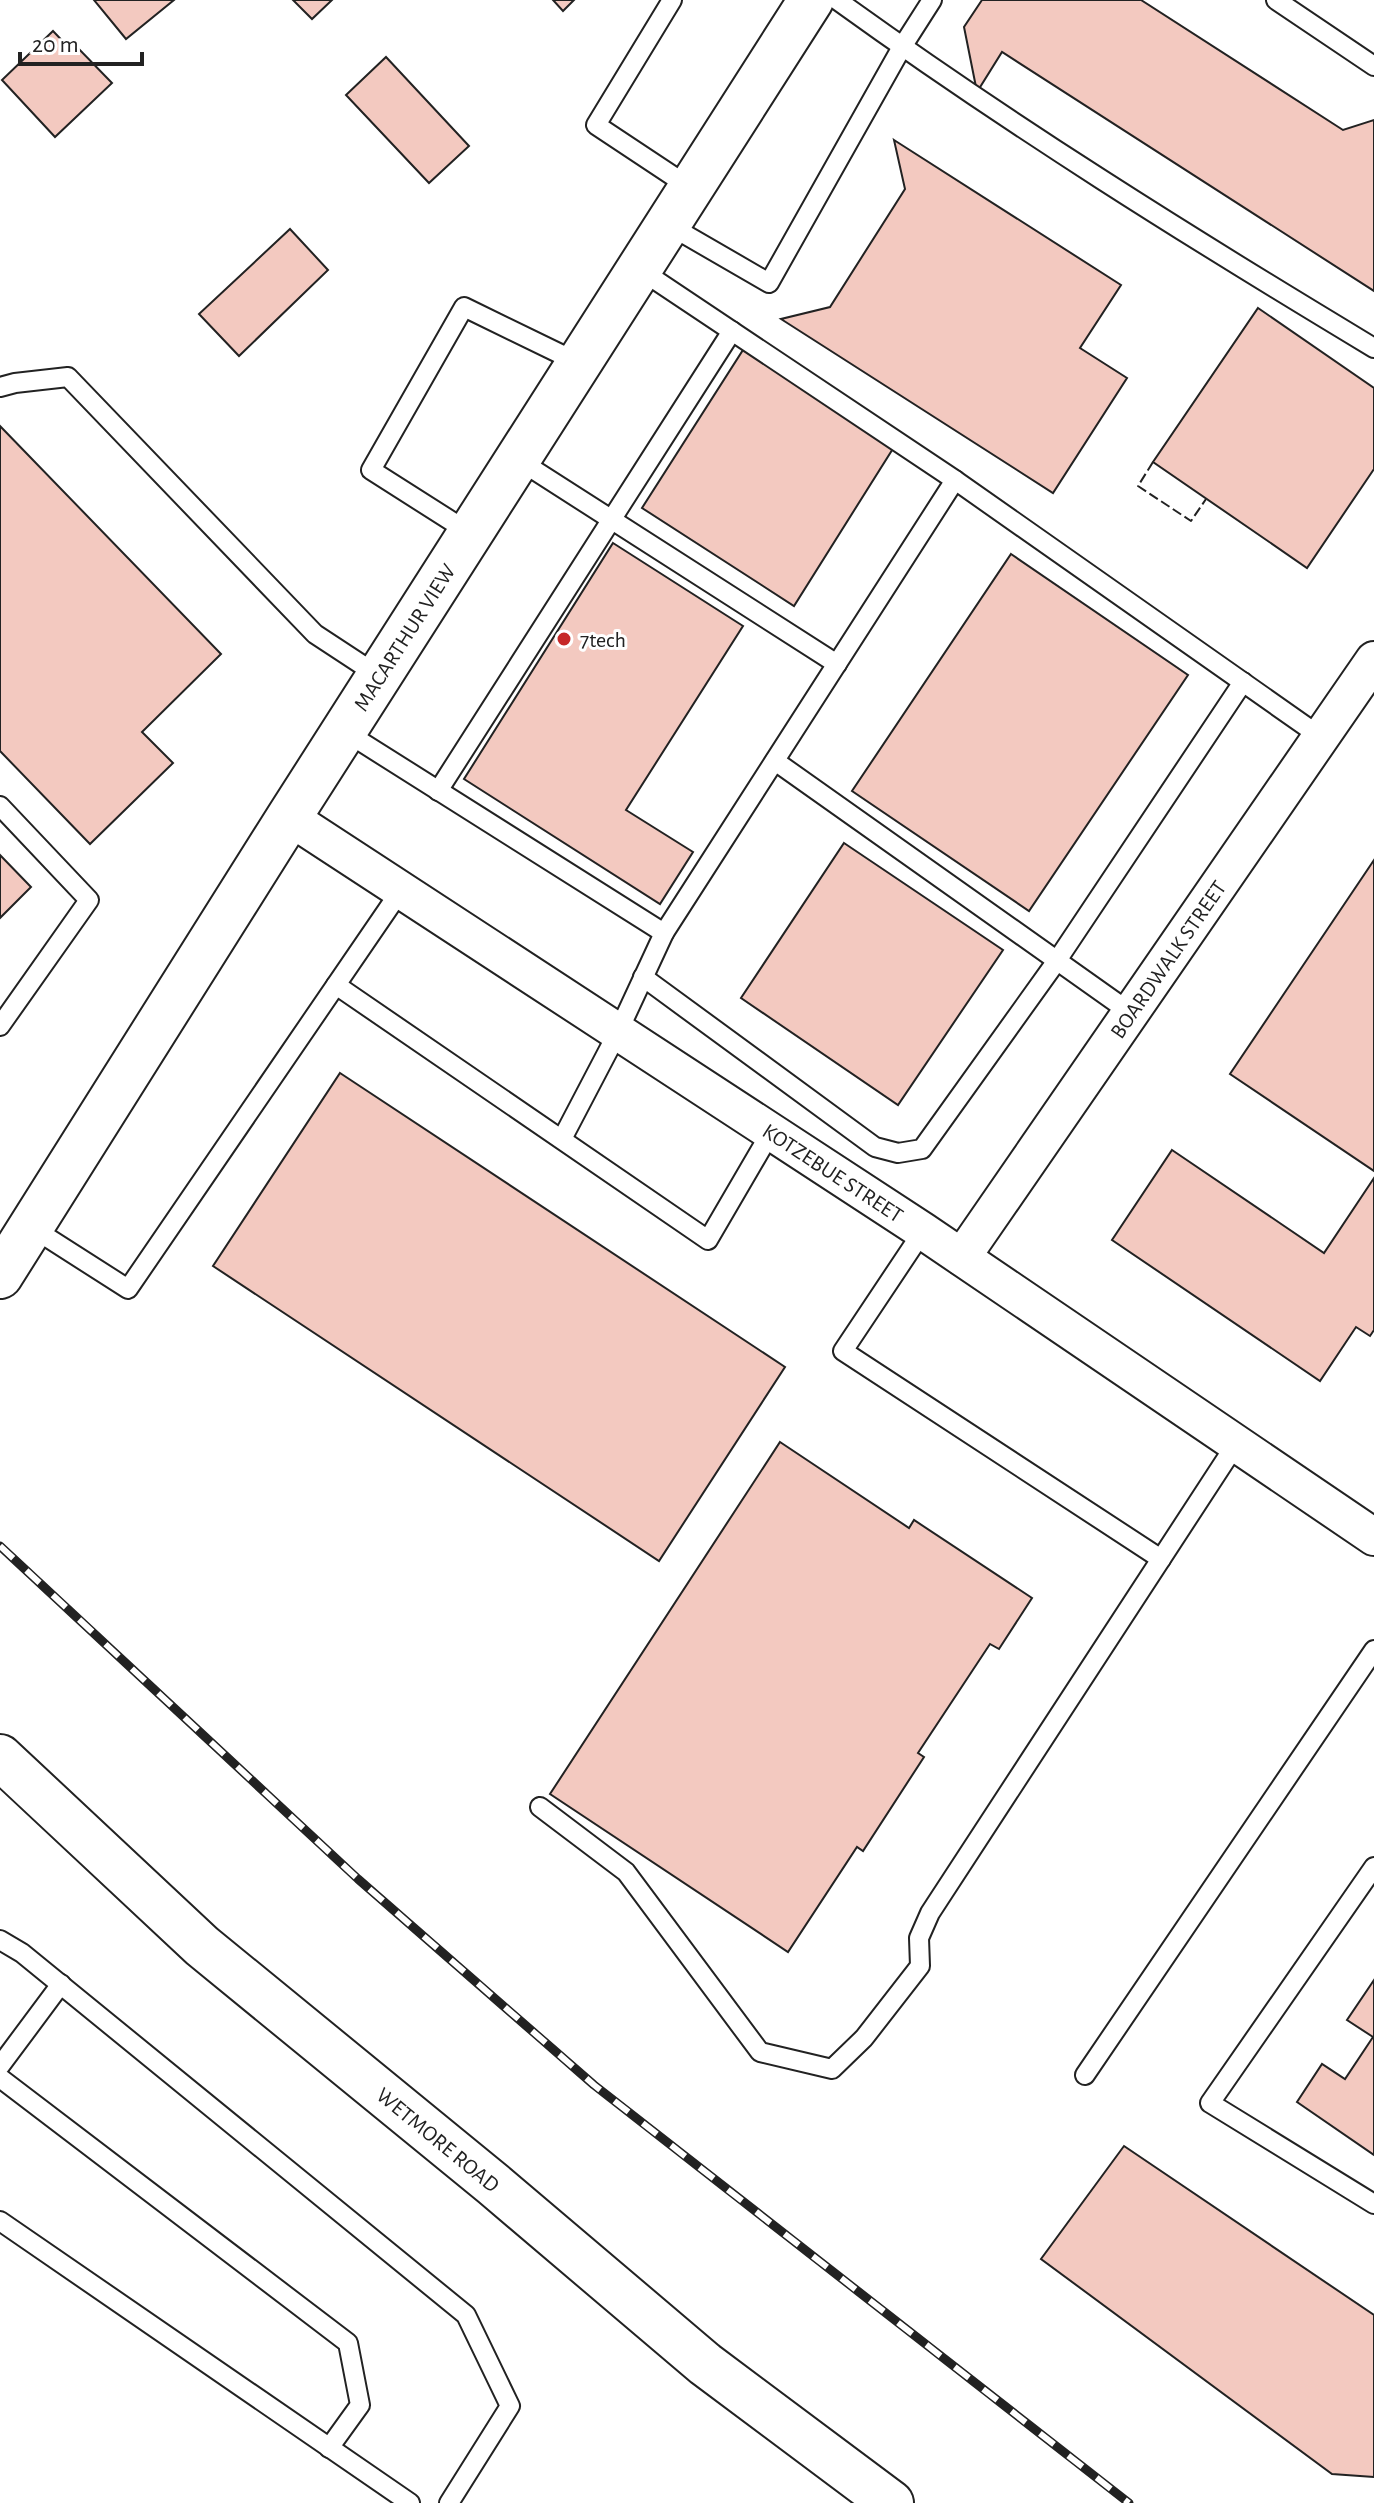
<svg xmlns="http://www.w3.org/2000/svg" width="1374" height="2503" font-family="'Alegreya Sans',sans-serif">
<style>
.building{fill:#f3c9c0;stroke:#222;stroke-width:2}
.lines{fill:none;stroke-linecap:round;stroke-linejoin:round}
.lane-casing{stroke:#222;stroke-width:22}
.street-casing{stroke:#222;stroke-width:40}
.secondary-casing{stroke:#222;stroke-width:48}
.lane{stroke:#fff;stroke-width:18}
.street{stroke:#fff;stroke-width:36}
.secondary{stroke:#fff;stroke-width:44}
.rail-casing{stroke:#222;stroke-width:9}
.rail{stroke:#fff;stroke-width:6;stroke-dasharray:18;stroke-linecap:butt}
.fence{stroke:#222;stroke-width:2;stroke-dasharray:10 4;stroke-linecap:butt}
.poi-dot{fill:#c62828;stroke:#fff;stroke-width:3}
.labels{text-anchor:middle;stroke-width:6;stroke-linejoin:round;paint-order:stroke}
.street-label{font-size:22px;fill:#222;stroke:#fff}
.poi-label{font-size:22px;fill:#222;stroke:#fff;text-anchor:start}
</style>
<rect width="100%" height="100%" fill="#fff"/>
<g class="building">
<polygon points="94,0 174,0 126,39"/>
<polygon points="293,0 332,0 312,19"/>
<polygon points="553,0 574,0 563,11"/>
<polygon points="982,0 1141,0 1343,130 1374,120 1374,291 1002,52 977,92 964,27"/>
<polygon points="53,31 72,51 76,46 112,83 55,137 2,80"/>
<polygon points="386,57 469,146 429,183 346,95"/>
<polygon points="894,140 1121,285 1080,348 1127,378 1053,493 781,319 830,307 905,189"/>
<polygon points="290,229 328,270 239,356 199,314"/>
<polygon points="1258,308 1374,388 1374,469 1307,568 1153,462"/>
<polygon points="743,350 894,447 794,606 642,508"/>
<polygon points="0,426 221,654 142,732 173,763 90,844 0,751"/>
<polygon points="613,543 743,626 626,810 693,852 660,904 464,779"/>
<polygon points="1011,554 1188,675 1029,911 852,791"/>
<polygon points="844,843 1003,950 898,1105 741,998"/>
<polygon points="0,855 31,887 0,918"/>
<polygon points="1374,860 1374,1171 1230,1074"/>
<polygon points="340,1073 785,1367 659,1561 213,1266"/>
<polygon points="1172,1150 1324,1253 1374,1178 1374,1330 1370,1336 1356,1327 1320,1381 1112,1240"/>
<polygon points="780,1442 909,1528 914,1520 1032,1598 999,1649 990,1644 918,1753 924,1757 863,1851 857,1847 788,1952 550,1794"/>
<polygon points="1374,1980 1374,2155 1297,2102 1322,2064 1345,2079 1373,2037 1347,2020"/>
<polygon points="1124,2146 1374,2315 1374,2477 1332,2474 1041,2259"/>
</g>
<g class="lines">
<g class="lane-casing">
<g id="lane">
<polyline points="672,0 596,125 691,188"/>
<path d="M837,0C1010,125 1191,238 1374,348"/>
<polyline points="1276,0 1374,66"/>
<polyline points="667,224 769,283 902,47 932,0"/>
<polyline points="0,387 15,383 68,377 315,634 379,676"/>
<polyline points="517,459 837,664"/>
<polyline points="955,480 1321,737"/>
<polyline points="470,533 371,470 464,307 579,363"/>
<polyline points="344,731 664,933 955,480 639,269"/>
<polyline points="775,761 1131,1013"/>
<polyline points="438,791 732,331"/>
<polyline points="0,806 89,900 0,1026"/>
<polyline points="643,977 875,1147 898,1153 922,1149 1056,962 1243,682"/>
<polyline points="336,985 708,1240 771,1132"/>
<polyline points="562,1139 618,1032 664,933"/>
<polyline points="31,1227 128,1289 401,890"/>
<polyline points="923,1231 843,1351 1161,1559"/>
<polyline points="540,1807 626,1872 760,2052 832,2069 864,2038 920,1966 919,1938 930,1913 1236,1444"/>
<polyline points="1374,1867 1210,2103 1374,2204"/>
<polyline points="0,1940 22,1953 466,2315 510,2406 449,2503"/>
<polyline points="0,2066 61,1984"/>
<polyline points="1085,2075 1374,1650"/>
<polyline points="0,2078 348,2343 360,2405 329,2448"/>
<polyline points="0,2221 410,2503"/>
</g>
</g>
<g class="street-casing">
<g id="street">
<path id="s1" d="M289,817L923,1231L1374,1537"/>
<path id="s2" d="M962,1257L1374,660"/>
</g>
</g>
<g class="secondary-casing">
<g id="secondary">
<path id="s3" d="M0,1276L289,817L811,0"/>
<path id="s4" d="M0,1757L202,1946L493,2184L705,2364L891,2503"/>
</g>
</g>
<use href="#lane" class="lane"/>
<use href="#street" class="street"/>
<use href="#secondary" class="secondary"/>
<g class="rail-casing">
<polyline id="rail" points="0,1546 358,1879 594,2085 1129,2503"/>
</g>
<use href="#rail" class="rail"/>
<polyline class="fence" points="1153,462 1138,486 1191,521 1206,499"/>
</g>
<circle class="poi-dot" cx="564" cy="639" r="8"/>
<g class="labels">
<g class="street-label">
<text dy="8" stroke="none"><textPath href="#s3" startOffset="756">MACARTHUR VIEW</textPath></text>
<text dy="8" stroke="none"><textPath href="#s2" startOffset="362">BOARDWALK STREET</textPath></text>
<text dy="8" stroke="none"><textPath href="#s1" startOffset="650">KOTZEBUE STREET</textPath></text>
<text dy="8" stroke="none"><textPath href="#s4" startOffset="582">WETMORE ROAD</textPath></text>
</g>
<g class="poi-label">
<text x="580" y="647">7tech</text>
</g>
</g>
<path d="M20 52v12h122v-12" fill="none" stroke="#222222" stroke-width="4"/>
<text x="32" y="52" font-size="24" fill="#222222" stroke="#ffffff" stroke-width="6" paint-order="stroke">20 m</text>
</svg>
